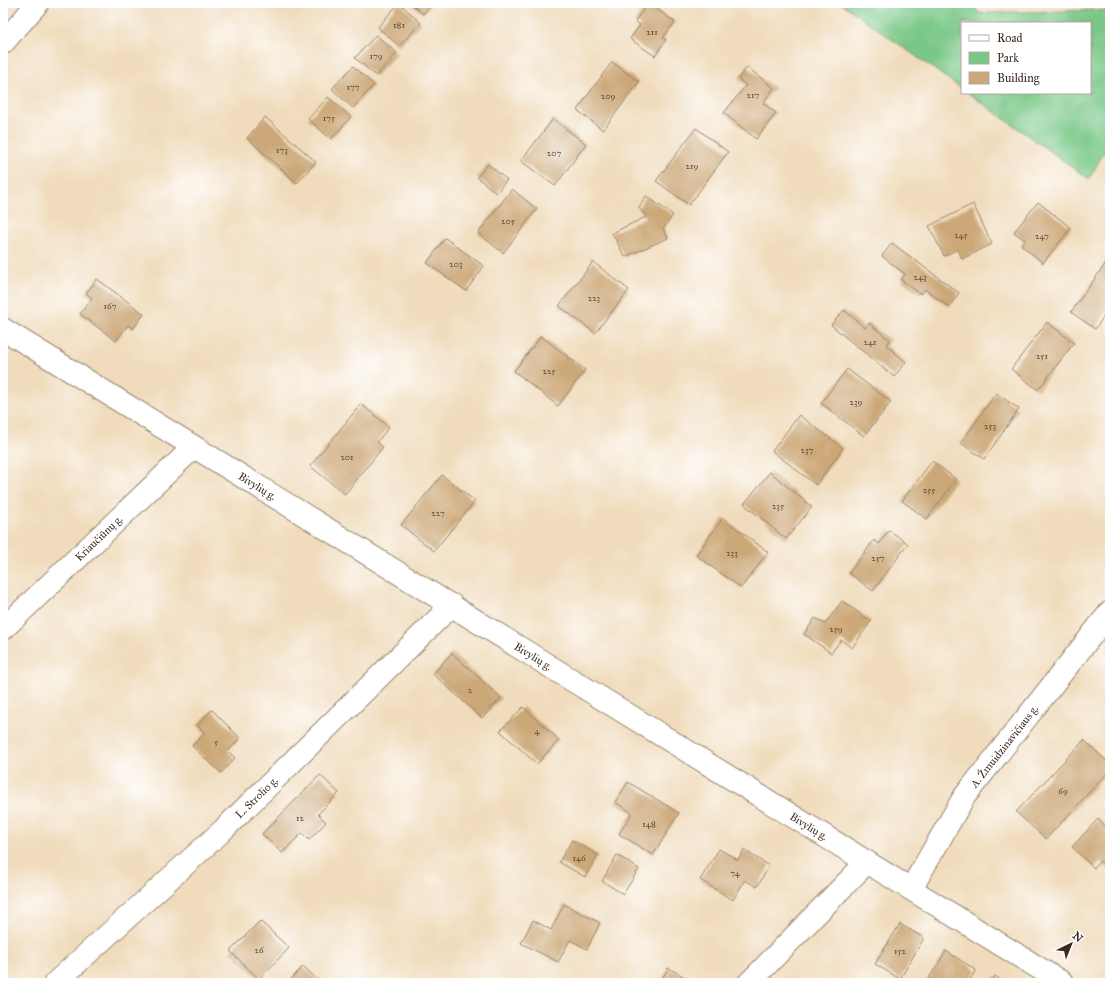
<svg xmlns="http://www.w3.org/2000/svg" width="1113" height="986" font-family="'IM FELL Great Primer',serif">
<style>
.green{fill:#7ac888;stroke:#5a7953}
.building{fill:#cca878}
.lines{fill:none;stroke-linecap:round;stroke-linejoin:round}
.minor-casing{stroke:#96836d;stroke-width:24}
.minor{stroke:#fff;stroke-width:22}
.labels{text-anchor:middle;stroke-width:3;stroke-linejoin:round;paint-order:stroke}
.number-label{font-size:9px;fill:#5f4a34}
.street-label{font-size:11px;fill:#3b2a1e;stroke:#fff}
</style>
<rect width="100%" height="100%" fill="#fff"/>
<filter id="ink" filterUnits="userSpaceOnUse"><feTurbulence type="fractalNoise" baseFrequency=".025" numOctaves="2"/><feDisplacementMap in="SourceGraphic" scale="8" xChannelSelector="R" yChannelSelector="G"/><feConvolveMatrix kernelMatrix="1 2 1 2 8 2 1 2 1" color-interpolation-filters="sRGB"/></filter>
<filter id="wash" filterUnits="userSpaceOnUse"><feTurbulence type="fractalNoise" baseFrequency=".012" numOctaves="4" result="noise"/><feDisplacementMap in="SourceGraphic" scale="16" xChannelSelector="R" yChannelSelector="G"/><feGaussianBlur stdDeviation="0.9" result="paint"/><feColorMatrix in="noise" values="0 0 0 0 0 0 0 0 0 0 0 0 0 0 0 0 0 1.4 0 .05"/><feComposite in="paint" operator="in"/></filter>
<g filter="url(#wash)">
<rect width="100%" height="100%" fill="#f0dcbc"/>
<polygon class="green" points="841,3 970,3 979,13 1099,10 1110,12 1110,142 1089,179 968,93 1090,93 1090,23 962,23 962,89"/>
<g id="blocks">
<g class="building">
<polygon points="399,3 421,23 399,46 378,27"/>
<polygon points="410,3 433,3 423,14"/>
<polygon points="648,3 675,22 663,38 666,40 655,56 630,39 640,25 635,21"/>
<polygon points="376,35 397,53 376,76 355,58"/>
<polygon points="612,62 639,82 603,130 577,110"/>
<polygon points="353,66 374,85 353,108 332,89"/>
<polygon points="747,67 774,88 763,103 776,113 756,139 724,113 746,85 738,79"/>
<polygon points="328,97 351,117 331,139 308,119"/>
<polygon points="265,117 316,162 297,183 247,138"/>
<polygon points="553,119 586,144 555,186 521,161"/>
<polygon points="696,128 728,152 689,205 656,181"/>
<polygon points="488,164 507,180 496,193 477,177"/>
<polygon points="512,189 537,209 503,253 478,233"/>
<polygon points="646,196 673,215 663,229 668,238 625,257 612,233 646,217 639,208"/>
<polygon points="1038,202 1071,228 1043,263 1021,245 1025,240 1014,232"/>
<polygon points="973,204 992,244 962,259 958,249 944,256 929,226"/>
<polygon points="445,238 484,266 466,291 427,263"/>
<polygon points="892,243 959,293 949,307 925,289 921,294 901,280 905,274 882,256"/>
<polygon points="593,262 629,290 595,333 559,306"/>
<polygon points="1106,263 1110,266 1110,307 1095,329 1071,312"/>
<polygon points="97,279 144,314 133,329 128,325 116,341 80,314 92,298 86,293"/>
<polygon points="844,310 865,328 869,323 890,340 886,345 906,362 894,377 831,325"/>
<polygon points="1047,322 1074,343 1038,390 1011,369"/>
<polygon points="541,336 585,370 558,406 514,371"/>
<polygon points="847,369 891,402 864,436 821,403"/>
<polygon points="996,393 1019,409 984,459 961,443"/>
<polygon points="361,404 389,427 377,442 383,447 345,494 310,466"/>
<polygon points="799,415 843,448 816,485 772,451"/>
<polygon points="932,461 956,479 927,519 902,501"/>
<polygon points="770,472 812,507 786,539 744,504"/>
<polygon points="442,475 475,501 434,551 401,525"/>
<polygon points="723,518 768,552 741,588 696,555"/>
<polygon points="889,530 908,544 873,591 849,573 874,540 879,544"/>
<polygon points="842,601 871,621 852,648 841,640 831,653 804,634 815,618 825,624"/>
<polygon points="452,653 501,698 482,718 433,674"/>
<polygon points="523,707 559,740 537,764 500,731"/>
<polygon points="212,710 240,738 228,751 235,758 221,773 192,746 205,733 197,725"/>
<polygon points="1084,740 1110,764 1110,770 1046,839 1016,812"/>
<polygon points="320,775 339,793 318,814 326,822 309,840 302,833 282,853 262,834"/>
<polygon points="628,782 679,813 653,855 619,834 632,813 615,802"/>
<polygon points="1098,819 1110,830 1110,870 1100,861 1094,868 1072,847"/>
<polygon points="572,840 598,855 585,877 559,862"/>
<polygon points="719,849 738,860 744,850 769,866 757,887 745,880 733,900 700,880"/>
<polygon points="617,855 639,869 623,894 602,881"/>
<polygon points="564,904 600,923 587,949 570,940 558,962 521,943 533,920 551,930"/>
<polygon points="260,921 289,948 259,979 230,951"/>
<polygon points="900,924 924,938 900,979 875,964"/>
<polygon points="946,951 976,970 968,983 926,983"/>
<polygon points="303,966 321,983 288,983"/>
<polygon points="668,968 696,983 660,983"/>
<polygon points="995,976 1005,983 991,983"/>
</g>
</g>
</g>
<g filter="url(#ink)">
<use href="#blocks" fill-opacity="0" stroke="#96836d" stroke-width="1"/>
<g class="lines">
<g class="minor-casing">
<g id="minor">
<polyline points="3,43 38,3"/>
<path id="s1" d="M3,329L1063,983"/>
<path id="s2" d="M3,629L194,447"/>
<path id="s3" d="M911,889L964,797L1110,612"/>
<path id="s4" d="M55,983L222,831L452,605"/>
<polyline points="749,983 867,862"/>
</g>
</g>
<use href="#minor" class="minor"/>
</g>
</g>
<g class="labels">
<g class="number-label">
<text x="399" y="28">181</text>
<text x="652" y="35">211</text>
<text x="376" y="59">179</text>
<text x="353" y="90">177</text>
<text x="753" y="98">217</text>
<text x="608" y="99">209</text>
<text x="329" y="121">175</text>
<text x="282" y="153">173</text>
<text x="554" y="156">207</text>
<text x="692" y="169">219</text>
<text x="508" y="224">205</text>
<text x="961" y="238">245</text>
<text x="1042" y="239">247</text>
<text x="456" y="267">203</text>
<text x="920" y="280">243</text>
<text x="594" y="301">223</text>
<text x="110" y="309">167</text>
<text x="870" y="345">241</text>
<text x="1042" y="359">251</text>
<text x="549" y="374">225</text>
<text x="856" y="405">239</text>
<text x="990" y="429">253</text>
<text x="807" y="453">237</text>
<text x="347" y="460">201</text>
<text x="929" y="493">255</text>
<text x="778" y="509">235</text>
<text x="438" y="516">227</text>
<text x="732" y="556">233</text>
<text x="878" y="561">257</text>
<text x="836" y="632">259</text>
<text x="470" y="693">2</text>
<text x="537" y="734">4</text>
<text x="216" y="745">5</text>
<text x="1063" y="794">69</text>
<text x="300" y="821">12</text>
<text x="649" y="827">148</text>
<text x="579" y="861">146</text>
<text x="735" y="876">74</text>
<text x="259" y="953">26</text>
<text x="900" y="954">152</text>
</g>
<g class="street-label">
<text dy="4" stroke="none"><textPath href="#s1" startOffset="299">Bivylių g.</textPath></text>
<text dy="4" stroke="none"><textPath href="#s2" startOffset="132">Kriaučiūnų g.</textPath></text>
<text dy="4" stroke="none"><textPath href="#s1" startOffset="623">Bivylių g.</textPath></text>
<text dy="4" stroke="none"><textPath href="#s3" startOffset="171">A. Žmuidzinavičiaus g.</textPath></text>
<text dy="4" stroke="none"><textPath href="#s4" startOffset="274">L. Strolio g.</textPath></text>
<text dy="4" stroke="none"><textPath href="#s1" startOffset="947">Bivylių g.</textPath></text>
</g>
</g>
<rect width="1113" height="986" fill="none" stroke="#fff" stroke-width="16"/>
<rect x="961" y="22" width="130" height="72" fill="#ffffff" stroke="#b1aaa5"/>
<rect x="969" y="35" width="20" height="6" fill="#ffffff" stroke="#b1aaa5"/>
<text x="997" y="42" font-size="12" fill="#3b2a1e">Road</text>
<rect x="969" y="52" width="20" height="12" fill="#7ac888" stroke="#b1aaa5"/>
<text x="997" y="62" font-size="12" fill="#3b2a1e">Park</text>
<rect x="969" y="72" width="20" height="12" fill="#cca878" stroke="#b1aaa5"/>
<text x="997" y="82" font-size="12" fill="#3b2a1e">Building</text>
<g transform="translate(1071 944) rotate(43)" stroke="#ffffff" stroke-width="3" paint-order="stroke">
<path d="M0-3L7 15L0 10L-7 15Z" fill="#3b2a1e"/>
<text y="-6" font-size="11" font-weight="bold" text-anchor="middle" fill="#3b2a1e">N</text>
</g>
</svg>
